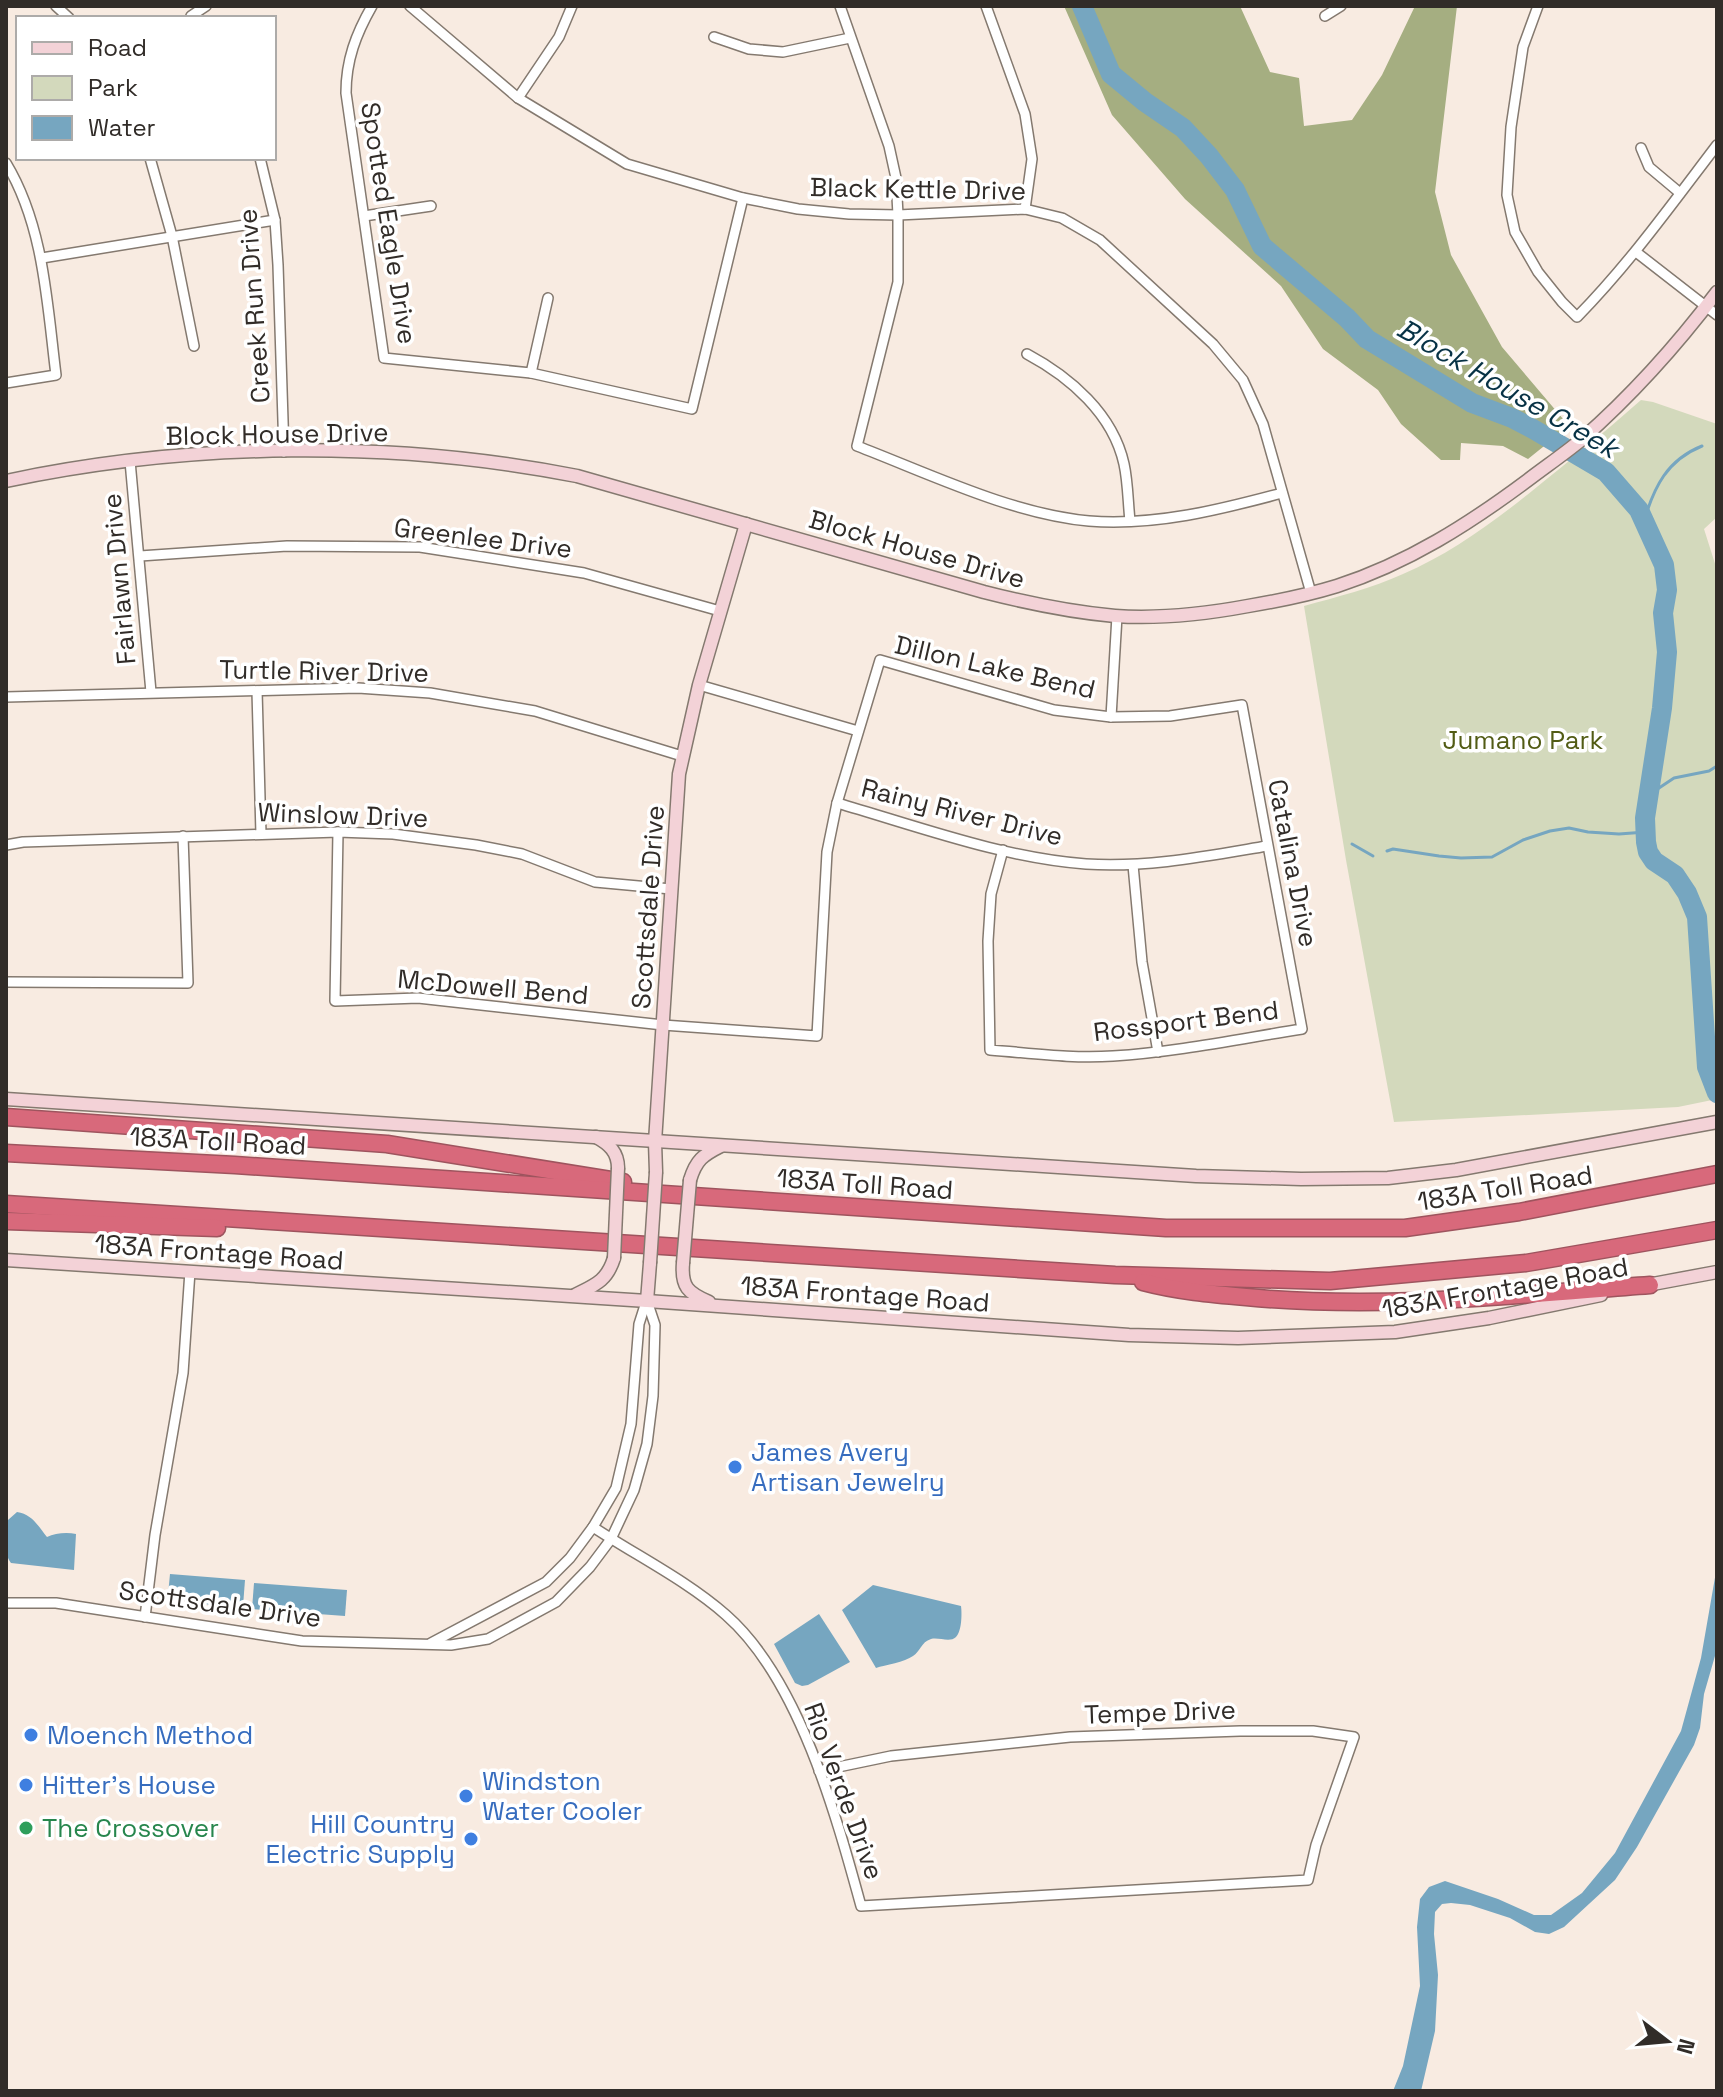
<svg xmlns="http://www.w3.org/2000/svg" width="1723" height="2097" font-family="'Space Grotesk',sans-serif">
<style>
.green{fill:#d3d9bc}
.forest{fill:#a5ae81}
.water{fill:#76a6c0}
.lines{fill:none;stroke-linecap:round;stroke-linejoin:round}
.stream{stroke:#76a6c0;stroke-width:3}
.river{stroke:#76a6c0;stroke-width:20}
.street-casing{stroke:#84796f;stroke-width:12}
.secondary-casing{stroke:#84796f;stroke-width:15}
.highway-casing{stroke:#9e545e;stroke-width:19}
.street{stroke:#fff;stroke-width:9}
.secondary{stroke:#f3d2d7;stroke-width:12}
.highway{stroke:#d8697b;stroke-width:16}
.secondary-bridge-casing{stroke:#84796f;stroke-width:15;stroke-linecap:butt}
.secondary-bridge{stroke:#f3d2d7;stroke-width:12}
.shop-dot{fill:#3f7fe0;stroke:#fff;stroke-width:3}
.leisure-dot{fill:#2e9e5b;stroke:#fff;stroke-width:3}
.labels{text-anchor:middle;stroke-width:7;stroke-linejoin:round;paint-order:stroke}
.street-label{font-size:26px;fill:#312c28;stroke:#fff}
.park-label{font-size:26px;fill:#525c15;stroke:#fff}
.shop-label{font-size:26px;fill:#366cbe;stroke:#fff;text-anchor:start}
.leisure-label{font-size:26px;fill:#27864d;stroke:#fff;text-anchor:start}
.water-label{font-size:28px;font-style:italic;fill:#073245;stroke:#fff}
</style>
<rect width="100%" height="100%" fill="#f8ebe1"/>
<path class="green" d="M1641,400L1653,402L1717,424V517L1704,529L1717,570V1099L1678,1107L1394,1122L1346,860L1304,606C1337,597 1372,588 1403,574C1450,554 1492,523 1532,491C1569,461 1605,432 1641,400Z"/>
<polygon class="forest" points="1064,6 1240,6 1270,72 1299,78 1304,126 1352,120 1382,75 1415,6 1457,6 1435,192 1451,255 1502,347 1569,426 1528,459 1503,446 1461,443 1460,460 1441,460 1401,424 1378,390 1323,349 1281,286 1185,199 1112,115"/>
<g class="water">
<path d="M17,1512C32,1514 38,1526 47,1537C55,1533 67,1532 76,1534L74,1570L11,1563C2,1551 6,1534 8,1520Z"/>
<polygon points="1717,1566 1717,1649 1704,1694 1700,1728 1694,1745 1637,1847 1615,1880 1564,1927 1549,1934 1535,1932 1510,1918 1470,1905 1451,1903 1442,1904 1435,1912 1434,1934 1438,1975 1435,2031 1421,2091 1393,2091 1403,2066 1420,1986 1417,1927 1420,1899 1429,1887 1445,1881 1498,1899 1534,1915 1551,1915 1582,1893 1615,1853 1681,1731 1701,1658"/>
<polygon points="170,1574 245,1580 243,1606 238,1610 173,1598 168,1595"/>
<polygon points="254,1583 347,1590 345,1616 252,1609"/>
<path d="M873,1585L961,1606C962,1613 962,1631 956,1637C950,1643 939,1637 931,1639C921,1642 920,1652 913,1656C905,1662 885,1665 876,1668L842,1610Z"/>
<polygon points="819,1614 850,1662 808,1685 802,1686 795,1683 774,1644"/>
</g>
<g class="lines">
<g class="stream">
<path d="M1644,521C1654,487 1667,460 1702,446"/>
<polyline points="1650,794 1674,778 1709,771 1717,766"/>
<polyline points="1352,844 1373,856"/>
<polyline points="1387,851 1393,849 1439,856 1461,858 1492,857 1523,840 1550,831 1569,828 1588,832 1619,834 1646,832"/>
</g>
<polyline class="river" points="1082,6 1111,74 1145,102 1183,128 1209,156 1235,190 1262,246 1347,318 1367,339 1472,403 1512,418 1533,429 1606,472 1639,510 1664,565 1667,590 1663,613 1667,652 1662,708 1645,818 1646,842 1648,852 1654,861 1675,875 1687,893 1697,917 1707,1067 1717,1093"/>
<g class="street-casing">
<g id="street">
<polyline points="56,6 69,18"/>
<path d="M372,6C356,34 346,60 346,93L384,358L531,373L692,409L743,198"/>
<polyline points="410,6 518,98 627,164 743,198 798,209 849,214 898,215 1025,209 1062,218 1100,240 1213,344 1243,380 1263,424 1311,593"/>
<path d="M840,6L889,146L896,178L898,215V282L857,446C930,474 1012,514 1089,521C1155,526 1219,510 1282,493"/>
<polyline points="986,6 1025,114 1032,159 1025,209"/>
<path d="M1538,6L1523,47L1511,127L1507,195L1515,232L1538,272L1562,302L1577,317C1629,264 1672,204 1717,145"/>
<polyline points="191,16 206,6"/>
<polyline points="1325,16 1341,6"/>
<polyline points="714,37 749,49 783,52 850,38"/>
<polyline points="518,98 559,37 572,6"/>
<polyline points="1641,148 1649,167 1680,193"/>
<polyline points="150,158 172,236 194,346"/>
<polyline points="260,158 275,220 278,265 284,452"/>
<path d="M6,163C44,226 47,303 56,375L6,383"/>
<polyline points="364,216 431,206"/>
<polyline points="1636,252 1717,315"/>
<polyline points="42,258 275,220"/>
<path d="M1027,354C1070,377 1113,414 1124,464C1128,482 1128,503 1130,521"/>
<polyline points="531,373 548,298"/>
<polyline points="130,461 151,692"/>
<polyline points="140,556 287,546 420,547 584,573 720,611"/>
<polyline points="699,685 858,731"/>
<polyline points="257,691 261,834"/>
<polyline points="6,697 358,688 430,693 535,711 682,756"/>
<polyline points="1111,717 1117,616"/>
<path d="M837,803C917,826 1003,858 1086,864C1147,868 1207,856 1267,846"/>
<path d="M338,832L335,1001L418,998L663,1025L817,1036L827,852L837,803L880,660L1054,710L1111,717L1170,716L1242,705L1302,1029C1239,1039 1176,1052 1113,1056C1072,1059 1031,1053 990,1050L988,941L991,894L1003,850"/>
<polyline points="6,845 23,842 338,832 393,834 476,845 522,854 595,882 671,889"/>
<polyline points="1133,865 1142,962 1158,1052"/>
<polyline points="6,982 188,983 183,836"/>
<path d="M593,1527C637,1556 686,1580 726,1615C799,1679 836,1815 861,1906L1308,1880L1316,1845L1354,1737L1313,1731H1240L1070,1737L891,1756L819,1771"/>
<polyline points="6,1603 56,1603 302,1641 451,1645 488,1639 556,1602 590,1567 611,1539 634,1490 647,1444 653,1396 655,1325 647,1301"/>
<polyline points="145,1617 155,1535 183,1373 190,1271"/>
<polyline points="431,1643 546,1582 570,1558 593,1527 616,1488 631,1424 639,1324 646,1302"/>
</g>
</g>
<g class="secondary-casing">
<g id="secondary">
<path d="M6,481C190,442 393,440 577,476L984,592C1027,603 1070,612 1115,616C1159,619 1205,614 1248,606C1278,601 1308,595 1337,586C1408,563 1469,524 1528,480C1545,467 1564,454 1581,440C1631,396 1677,345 1717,292"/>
<polyline points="6,1099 1196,1176 1301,1179 1388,1178 1456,1170 1717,1122"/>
<path d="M596,1137C609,1144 618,1152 618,1168"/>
<polyline points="656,1172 655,1142 679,774 699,685 746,524"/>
<path d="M690,1180C696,1160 703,1155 721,1146"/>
<polyline points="6,1260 647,1301 1129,1335 1238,1338 1395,1332 1489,1318 1601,1295"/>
<path d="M683,1263C681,1287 688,1293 709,1302"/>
<polyline points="1642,1286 1717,1272"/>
<path d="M575,1295C595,1285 607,1281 614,1258"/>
<polyline points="647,1301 650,1263"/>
</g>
</g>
<g class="highway-casing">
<g id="highway">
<polyline points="6,1117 387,1144 623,1182"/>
<polyline points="6,1153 235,1165 1166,1228 1405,1228 1519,1212 1717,1174"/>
<polyline points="6,1204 1115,1275 1330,1281 1526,1263 1717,1230"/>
<polyline points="6,1221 217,1228"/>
<path d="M1143,1282C1177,1291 1211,1294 1246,1297C1381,1310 1516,1295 1650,1285"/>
</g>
</g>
<use href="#street" class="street"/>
<use href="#secondary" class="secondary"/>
<use href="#highway" class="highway"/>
<g class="secondary-bridge-casing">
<g id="secondary-bridge">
<polyline points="614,1258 618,1168"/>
<polyline points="650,1263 656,1172"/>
<polyline points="683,1263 690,1180"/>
</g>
</g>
<use href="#secondary-bridge" class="secondary-bridge"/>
</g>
<g class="shop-dot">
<circle cx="735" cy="1467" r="8"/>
<circle cx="31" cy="1735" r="8"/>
<circle cx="26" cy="1785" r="8"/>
<circle cx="466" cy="1796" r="8"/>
<circle cx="471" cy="1839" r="8"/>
</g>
<circle class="leisure-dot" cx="26" cy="1828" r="8"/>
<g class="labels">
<g class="street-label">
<text transform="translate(918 189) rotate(1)" y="9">Black Kettle Drive</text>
<text transform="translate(389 223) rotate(81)" y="9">Spotted Eagle Drive</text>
<text transform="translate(254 306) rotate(-94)" y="9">Creek Run Drive</text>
<text transform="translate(277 434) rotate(-1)" y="9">Block House Drive</text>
<text transform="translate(483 538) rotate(7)" y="9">Greenlee Drive</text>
<text transform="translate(917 549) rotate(16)" y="9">Block House Drive</text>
<text transform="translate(119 579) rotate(-95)" y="9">Fairlawn Drive</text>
<text transform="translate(995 667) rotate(13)" y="9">Dillon Lake Bend</text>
<text transform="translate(324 671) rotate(1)" y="9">Turtle River Drive</text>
<text transform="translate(962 812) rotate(14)" y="9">Rainy River Drive</text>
<text transform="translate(343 815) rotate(2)" y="9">Winslow Drive</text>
<text transform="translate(1293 863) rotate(79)" y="9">Catalina Drive</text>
<text transform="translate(648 907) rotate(-86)" y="9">Scottsdale Drive</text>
<text transform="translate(493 987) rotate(5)" y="9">McDowell Bend</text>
<text transform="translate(1186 1021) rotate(-7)" y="9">Rossport Bend</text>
<text transform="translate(218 1141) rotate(3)" y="9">183A Toll Road</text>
<text transform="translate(865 1184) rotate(4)" y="9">183A Toll Road</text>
<text transform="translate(1505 1188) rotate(-9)" y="9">183A Toll Road</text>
<text transform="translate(219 1252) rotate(4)" y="9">183A Frontage Road</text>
<text transform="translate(1505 1288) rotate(-10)" y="9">183A Frontage Road</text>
<text transform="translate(865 1294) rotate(4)" y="9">183A Frontage Road</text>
<text transform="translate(220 1604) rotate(8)" y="9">Scottsdale Drive</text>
<text transform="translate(1160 1712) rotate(-2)" y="9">Tempe Drive</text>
<text transform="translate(844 1791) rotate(70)" y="9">Rio Verde Drive</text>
</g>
<g class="park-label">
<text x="1523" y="749">Jumano Park</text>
</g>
<g class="shop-label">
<text x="751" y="1461">James Avery<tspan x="751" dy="30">Artisan Jewelry</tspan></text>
<text x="47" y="1744">Moench Method</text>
<text x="482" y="1790">Windston<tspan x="482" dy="30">Water Cooler</tspan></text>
<text x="42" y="1794">Hitter's House</text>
<text x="455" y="1833" text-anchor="end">Hill Country<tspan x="455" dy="30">Electric Supply</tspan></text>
</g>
<g class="leisure-label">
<text x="42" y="1837">The Crossover</text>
</g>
<g class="water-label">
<text transform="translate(1508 388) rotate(30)" y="10">Block House Creek</text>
</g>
</g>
<rect width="1723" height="2097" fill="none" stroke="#312c28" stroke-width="16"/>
<rect x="16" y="16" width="260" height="144" fill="#ffffff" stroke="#adaba9" stroke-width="2"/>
<rect x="32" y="42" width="40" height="12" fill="#f3d2d7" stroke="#adaba9" stroke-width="2"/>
<text x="88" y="56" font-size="24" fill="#312c28">Road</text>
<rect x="32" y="76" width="40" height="24" fill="#d3d9bc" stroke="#adaba9" stroke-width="2"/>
<text x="88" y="96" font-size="24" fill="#312c28">Park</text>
<rect x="32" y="116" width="40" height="24" fill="#76a6c0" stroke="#adaba9" stroke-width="2"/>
<text x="88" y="136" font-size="24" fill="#312c28">Water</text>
<g transform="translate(1667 2041) rotate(106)" stroke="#ffffff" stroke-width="6" paint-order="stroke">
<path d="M0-6L14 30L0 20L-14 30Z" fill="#312c28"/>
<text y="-12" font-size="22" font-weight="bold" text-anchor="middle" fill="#312c28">N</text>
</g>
</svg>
